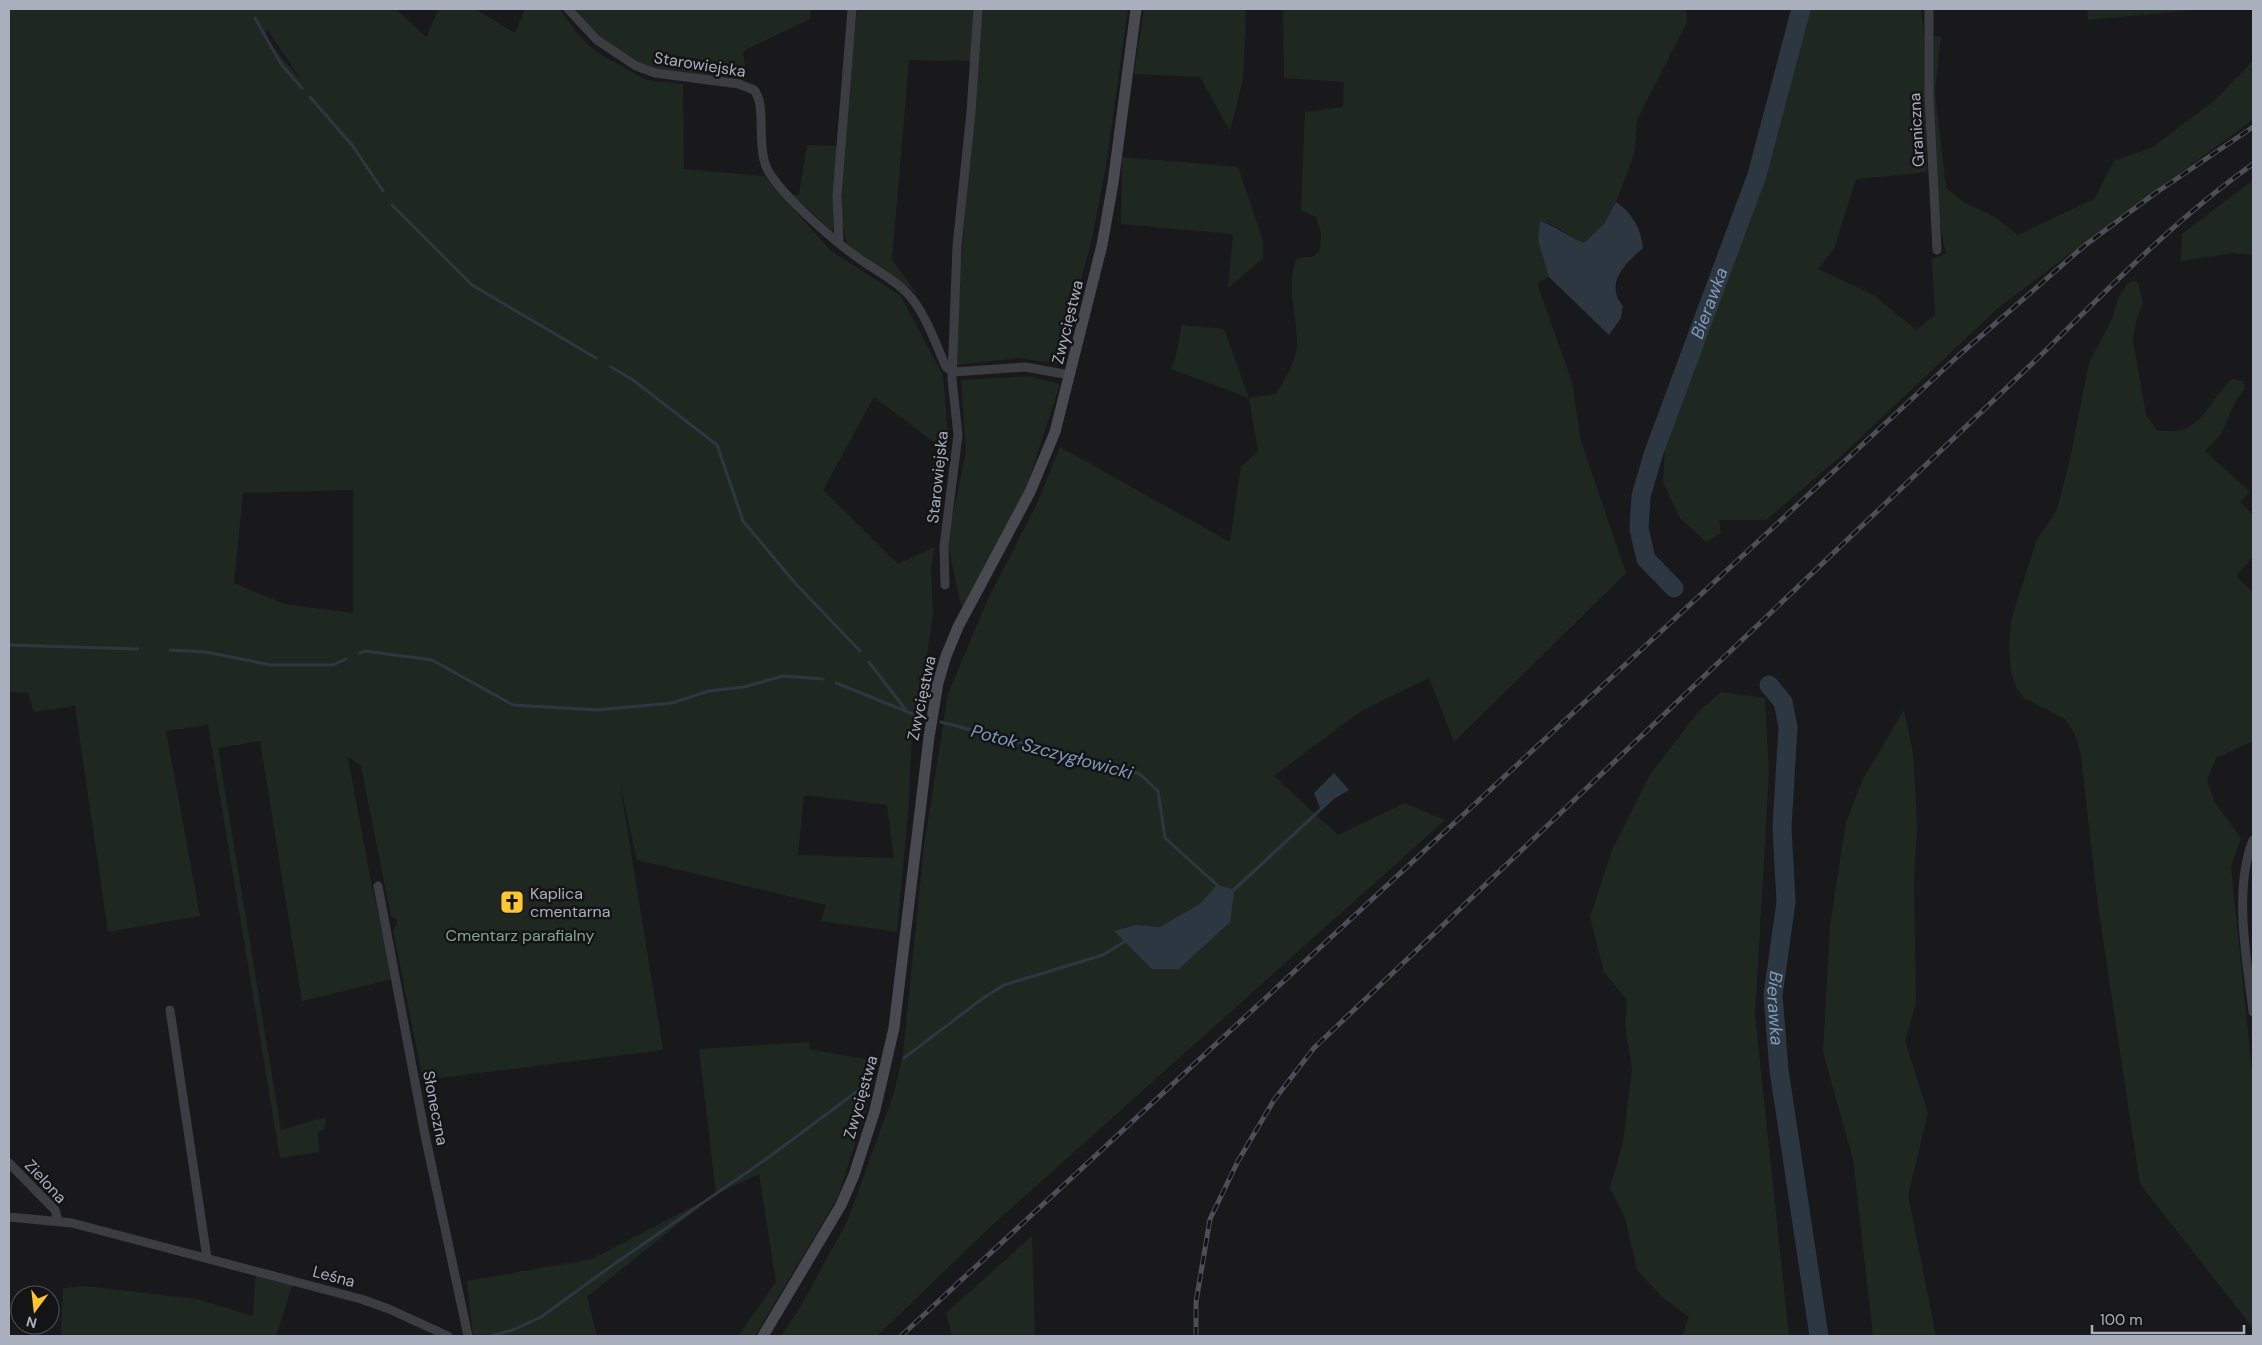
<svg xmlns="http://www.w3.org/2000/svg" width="2262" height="1345" font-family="'DM Sans',sans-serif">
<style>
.green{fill:#1e2820;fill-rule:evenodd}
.water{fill:#2d3742}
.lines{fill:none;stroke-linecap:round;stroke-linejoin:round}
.stream{stroke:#2d3742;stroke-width:3}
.river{stroke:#2d3742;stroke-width:19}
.street{stroke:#3c3c43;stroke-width:9}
.secondary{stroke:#484951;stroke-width:11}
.rail-casing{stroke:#4d4e56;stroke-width:5}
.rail{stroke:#141417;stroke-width:3;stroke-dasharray:9;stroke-linecap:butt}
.labels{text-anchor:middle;stroke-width:5;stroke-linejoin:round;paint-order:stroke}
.street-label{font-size:16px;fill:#aaafbd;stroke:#141417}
.poi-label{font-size:16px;fill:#aaafbd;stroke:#141417;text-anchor:start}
.park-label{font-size:16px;fill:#80a985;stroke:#141417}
.water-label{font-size:18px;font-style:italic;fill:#7f9bba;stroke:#141417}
</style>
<rect width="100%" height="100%" fill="#19191c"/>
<g class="green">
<path d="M9,9H396L426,37L439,9H475L515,33L525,9H560L580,37L598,53L646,80L683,84L684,169L764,176L831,251L900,295L943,375L949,449L939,446L874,397L823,490L898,564L935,547L931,566L933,614L920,703L912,736L908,813L897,932L821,921L826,905L637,860L620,784L663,1050L423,1080L393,930L397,925V920L391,916L361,766L348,757L371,882L393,979L302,1001L260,741L218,748L281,1130L326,1117L324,1130L318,1131L319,1152L280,1158L208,725L166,731L200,916L108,932L75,706L34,712L28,693L9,692ZM267,29L302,81L266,39ZM353,490V613L284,604L234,583L243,493ZM804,795L887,805L894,858L798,855Z"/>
<path d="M574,9H811L810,19L743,51L747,80C691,76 639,76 595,36C587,29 581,17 574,9Z"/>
<polygon points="857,9 974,9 972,61 909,60 892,260 917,293 872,264 847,244 841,217 843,147"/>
<polygon points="982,9 1128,9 1106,166 1092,239 1071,317 1064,365 1019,358 957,365 957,313"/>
<polygon points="1144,9 1246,9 1243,79 1230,131 1200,77 1134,74"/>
<path d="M1283,9H1686L1687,22L1637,120L1635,152L1616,202L1604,224L1584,243C1568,237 1556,224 1540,221L1538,240L1549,277L1537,283L1572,382L1581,441L1626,573L1454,742L1429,678L1361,711L1274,776L1338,835L1405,803L1445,820L988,1229L877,1336H781L798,1311L847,1222L894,1093L903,1053L924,846L948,694L987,601L1037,504L1060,447L1230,542L1241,466L1258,452L1249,398L1171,369L1176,355L1182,325L1224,329L1249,398L1276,394C1284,382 1297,359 1297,344C1297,313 1286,290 1296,259L1314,256L1320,250L1321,233L1316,217L1301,210L1305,112L1343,107L1344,82L1284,78Z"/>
<path d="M1806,9H1921L1924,36L1927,172L1856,179L1834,249L1818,269L1874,295L1916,330L1935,315L1932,259L1946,254C1930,187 1934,107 1932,37L1941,36L1935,92L1946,188L1964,202L1995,217L2018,235L2094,199L2114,161L2153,147L2215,100L2253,61V120L2124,213L1999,307L1841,456L1766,520H1719L1721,533L1706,542L1680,518L1663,482L1665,448L1772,151Z"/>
<polygon points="2087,9 2204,9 2088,20"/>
<polygon points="807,145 837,146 833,232 793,195 799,195"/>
<polygon points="1122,157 1238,167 1263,241 1263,258 1228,288 1233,234 1121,224"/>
<polygon points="2253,180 2253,255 2232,253 2181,261 2182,234"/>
<path d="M2133,281L2138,283L2143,302L2136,321L2133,340L2146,415L2157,430C2203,438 2204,405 2232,379L2243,381L2245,389L2235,402L2221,434L2205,451L2250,492L2240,502L2253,515V557L2236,576L2253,592V741L2216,758L2207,780L2215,803L2241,838L2231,867L2253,1081V1328L2140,1184L2098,906L2081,756L2075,734L2065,719L2024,698L2017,689L2011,672L2009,650L2011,620L2037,539L2057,510L2070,459L2089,363L2112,319L2118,299L2127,284Z"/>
<polygon points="1030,376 1060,384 1024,495 962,609 947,542 966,452 961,380"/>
<polygon points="1721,692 1765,698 1769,772 1755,1015 1789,1336 1682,1336 1689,1317 1662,1297 1637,1270 1625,1218 1610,1188 1623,1142 1632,1069 1625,1025 1627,1000 1604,972 1590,917 1612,850 1650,775 1698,712"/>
<polygon points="1904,710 1913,753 1917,825 1914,884 1916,1003 1905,1041 1928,1113 1908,1195 1936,1336 1873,1336 1853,1159 1823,1052 1830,925 1846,822 1863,779"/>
<polygon points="809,1042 809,1049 877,1061 867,1106 838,1197 755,1336 738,1336 776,1282 759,1174 716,1194 699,1049"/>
<polygon points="713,1196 587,1297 597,1336 473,1336 467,1281 592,1259"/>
<polygon points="1032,1236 1035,1336 952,1336 946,1313"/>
<polygon points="256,1267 295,1277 276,1336 61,1336 63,1288 84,1286 197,1299 253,1316"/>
</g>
<g class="water">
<path d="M1616,202C1632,213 1641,228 1643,248C1625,264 1604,283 1623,306L1621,318L1609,335L1549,277L1538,240L1540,221C1556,226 1568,237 1584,243L1604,224Z"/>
<polygon points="1334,773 1349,790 1334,799 1234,892 1230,922 1179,969 1152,969 1114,931 1137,925 1160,927 1200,904 1217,885 1232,889 1320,808 1314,793"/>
</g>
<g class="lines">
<g class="stream">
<polyline points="255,18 281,64 302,88"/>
<polyline points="310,97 352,145 383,191"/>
<polyline points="392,205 472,285 596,358"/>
<polyline points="611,367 633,380 717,445 743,521 795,583 860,651"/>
<polyline points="9,645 138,649"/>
<polyline points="170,650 206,652 271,665 333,665 346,659"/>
<polyline points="360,653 365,651 432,660 513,705 597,710 672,703 709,691 744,687 783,676 823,679"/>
<polyline points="869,662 905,709"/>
<polyline points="836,683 923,718"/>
<polyline points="941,722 1140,774 1158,791 1165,838 1217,885"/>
<polyline points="904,1058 982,999 1004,985 1103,955 1124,942"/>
<polyline points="491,1336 513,1330 541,1317 610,1267 769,1157 871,1081"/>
</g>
<g class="river">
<path id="s1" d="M1674,588L1646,559L1639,529L1641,496L1654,452L1757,175L1801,9"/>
<path id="s2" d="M1769,685L1783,702L1788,727L1782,827L1786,902L1773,995L1779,1070L1819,1336"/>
</g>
<g class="street">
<path d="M568,9L597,40L636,66L655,73L739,84L754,90C768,106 754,150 770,174C787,200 835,242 861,260C877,271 894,279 907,293C926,313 935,343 946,367L953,372"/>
<polyline points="1929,9 1929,96 1937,250"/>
<polyline points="839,241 837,196 852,9"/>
<polyline points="953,372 1025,367 1070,375"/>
<polyline points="945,585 944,546 958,435 952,379 957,246 971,112 978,9"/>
<path d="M2253,840C2233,891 2247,959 2253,1012"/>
<polyline points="378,886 425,1135 468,1336"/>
<polyline points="170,1010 207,1258"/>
<polyline points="9,1163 55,1210 58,1220"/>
<polyline points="9,1217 72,1223 361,1299 389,1309 448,1336"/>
</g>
<polyline class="secondary" points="763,1336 841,1205 854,1175 875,1110 894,1028 929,737 938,683 946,656 958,627 1030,492 1055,432 1102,245 1113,183 1136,9"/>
<g class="rail-casing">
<g id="rail">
<polyline points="901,1336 1957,357 2084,246 2154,194 2253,127"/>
<path d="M1196,1336V1302L1210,1219L1238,1161L1274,1100L1314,1048L2038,358C2107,290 2174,220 2253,164"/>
</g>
</g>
<use href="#rail" class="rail"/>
</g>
<defs>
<g id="church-square" transform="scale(1.25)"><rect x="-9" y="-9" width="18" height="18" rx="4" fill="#ffc62e" stroke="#141417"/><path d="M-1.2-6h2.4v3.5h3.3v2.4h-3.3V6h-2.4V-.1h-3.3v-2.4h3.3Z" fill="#111"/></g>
</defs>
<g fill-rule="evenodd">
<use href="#church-square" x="512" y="902"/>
</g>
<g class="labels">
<g class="street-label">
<text transform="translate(700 64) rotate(9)" y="6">Starowiejska</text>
<text transform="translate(1916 130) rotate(-93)" y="6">Graniczna</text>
<text transform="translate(1067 322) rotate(-76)" y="6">Zwycięstwa</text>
<text transform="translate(937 477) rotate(-84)" y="6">Starowiejska</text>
<text transform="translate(921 698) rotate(-78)" y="6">Zwycięstwa</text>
<text transform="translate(860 1097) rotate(-74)" y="6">Zwycięstwa</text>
<text transform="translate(436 1108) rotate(79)" y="6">Słoneczna</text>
<text transform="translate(46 1181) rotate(47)" y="6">Zielona</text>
<text transform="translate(334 1276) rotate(15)" y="6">Leśna</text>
</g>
<g class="poi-label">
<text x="530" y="899">Kaplica<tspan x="530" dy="18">cmentarna</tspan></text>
</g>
<g class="park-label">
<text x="520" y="941">Cmentarz parafialny</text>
</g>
<g class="water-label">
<text dy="6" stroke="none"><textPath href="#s1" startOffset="309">Bierawka</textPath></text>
<text transform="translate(1052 752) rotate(15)" y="6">Potok Szczygłowicki</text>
<text dy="6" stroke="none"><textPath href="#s2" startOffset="330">Bierawka</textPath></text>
</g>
</g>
<rect width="2262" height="1345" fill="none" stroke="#aaafbd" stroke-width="20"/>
<g transform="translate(35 1310) rotate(195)"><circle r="24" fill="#141417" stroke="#505259"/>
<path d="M0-4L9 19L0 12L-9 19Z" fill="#ffc62e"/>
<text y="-8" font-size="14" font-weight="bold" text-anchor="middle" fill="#aaafbd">N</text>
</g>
<path d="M2092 1325v8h152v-8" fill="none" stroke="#aaafbd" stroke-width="2.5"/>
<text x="2100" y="1325" font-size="15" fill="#aaafbd" stroke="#141417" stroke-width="4" paint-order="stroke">100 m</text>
</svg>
